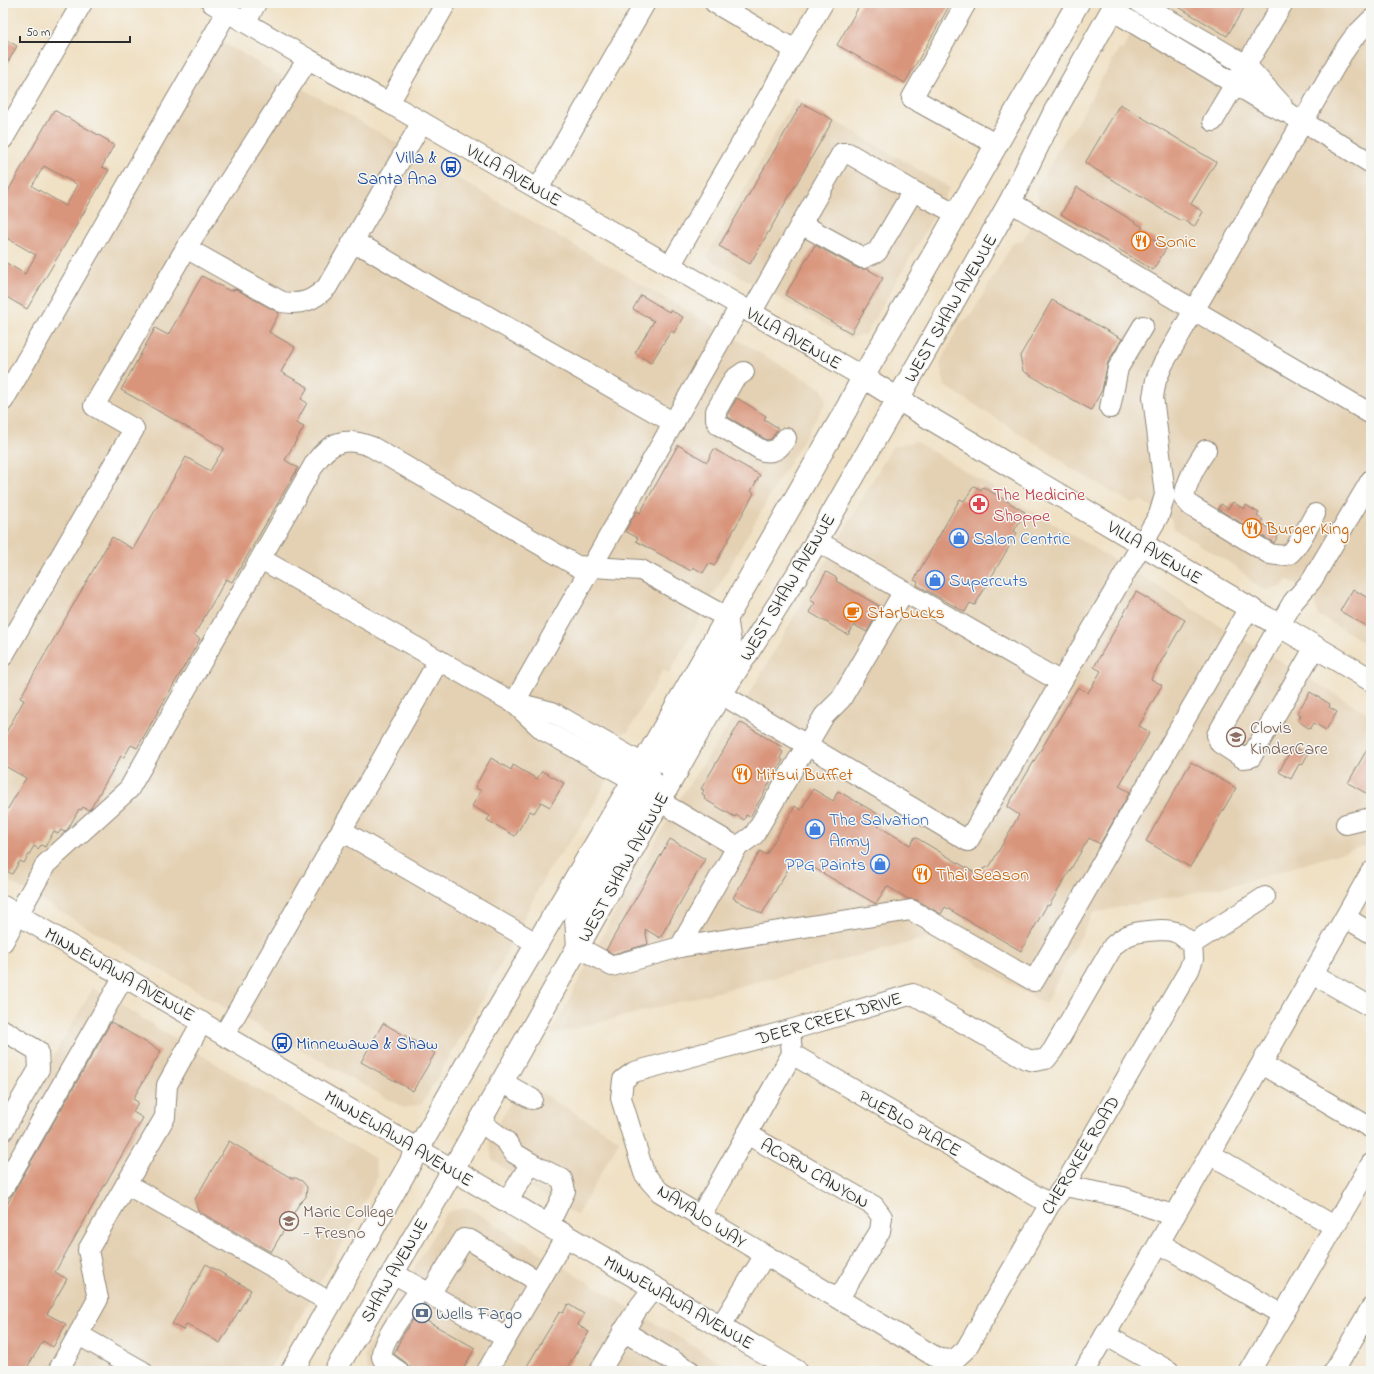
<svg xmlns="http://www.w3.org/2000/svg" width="1374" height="1374" font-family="'Indie Flower',sans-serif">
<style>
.built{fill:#e4d1b4}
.building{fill:#d9957b;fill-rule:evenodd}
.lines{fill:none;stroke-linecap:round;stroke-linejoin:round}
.minor-casing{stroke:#8e8678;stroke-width:22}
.major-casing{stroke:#8e8678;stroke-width:24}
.minor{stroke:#fff;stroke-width:20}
.major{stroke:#fff;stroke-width:22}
.labels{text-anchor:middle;stroke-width:3;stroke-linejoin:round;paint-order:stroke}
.transit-label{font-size:18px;fill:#164399;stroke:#f6f6f2;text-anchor:end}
.street-label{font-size:18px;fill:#2b2b2b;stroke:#f6f6f2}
.food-label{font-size:18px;fill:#c56008;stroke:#f6f6f2;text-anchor:start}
.health-label{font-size:18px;fill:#be3a42;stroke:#f6f6f2;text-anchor:start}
.shop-label{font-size:18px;fill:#366cbe;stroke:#f6f6f2;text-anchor:start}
.education-label{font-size:18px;fill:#785e54;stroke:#f6f6f2;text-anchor:start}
.service-label{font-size:18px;fill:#4e5e75;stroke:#f6f6f2;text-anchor:start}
</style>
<rect width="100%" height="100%" fill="#f6f6f2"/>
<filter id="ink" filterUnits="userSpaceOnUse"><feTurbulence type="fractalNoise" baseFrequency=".025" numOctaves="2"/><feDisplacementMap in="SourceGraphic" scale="8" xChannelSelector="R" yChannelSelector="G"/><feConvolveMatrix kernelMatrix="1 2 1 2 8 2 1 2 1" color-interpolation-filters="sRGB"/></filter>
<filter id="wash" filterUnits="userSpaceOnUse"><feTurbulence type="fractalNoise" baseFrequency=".012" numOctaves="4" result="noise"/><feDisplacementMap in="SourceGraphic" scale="16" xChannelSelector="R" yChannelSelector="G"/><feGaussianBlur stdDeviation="0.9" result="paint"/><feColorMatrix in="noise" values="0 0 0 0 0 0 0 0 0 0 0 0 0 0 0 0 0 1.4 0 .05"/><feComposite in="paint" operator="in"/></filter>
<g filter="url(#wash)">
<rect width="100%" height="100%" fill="#f0e1c5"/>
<g class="built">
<polygon points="1150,3 1371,3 1371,649 1357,638 1318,615 1313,595 1287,579 1282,587 1265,591 1257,586 1235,566 1174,529 1171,518 1142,501 1131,503 1067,466 1060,459 945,386 940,364 960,323 969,317 973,312 1013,243 1023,240 1035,219 1030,215 1039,200 1036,189 1055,156 1054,155 1074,128 1119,49 1122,50"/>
<polygon points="219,40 822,389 826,402 779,480 669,673 663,670 628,732 617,735 614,740 626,747 582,825 547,872 484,997 422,1104 404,1108 298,1048 231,1011 3,878 3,416"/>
<polygon points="795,98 950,188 866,334 850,338 762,288 706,258"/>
<polygon points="915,441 1163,589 1192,609 1371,715 1371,844 1245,882 1093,913 1045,1004 932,937 550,1035 612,918 684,792 749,695 892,447"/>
<polygon points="93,988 247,1083 374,1158 378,1176 344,1241 269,1371 3,1371 3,1143"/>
<polygon points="522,1081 620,1140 577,1215 531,1188 492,1159 489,1142"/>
<polygon points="467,1207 633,1310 735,1371 370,1371 367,1369 364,1355 447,1212"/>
</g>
<g id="blocks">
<g class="building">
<polygon points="861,3 951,3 905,83 837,45"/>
<polygon points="1172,3 1247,3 1227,36"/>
<polygon points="3,38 17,46 3,71"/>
<polygon points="802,103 833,120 750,264 719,246"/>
<polygon points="1120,104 1216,162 1191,204 1203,212 1194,227 1182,219 1181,221 1085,163"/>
<path d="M54,110L109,141L108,142L114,145L102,167L109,170L27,309L3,295V261L25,274L36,255L3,236V200ZM44,166L78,185L66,206L32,186Z"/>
<polygon points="1077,187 1143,227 1140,231 1167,247 1153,270 1061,214"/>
<polygon points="815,245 857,268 862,269 867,269 883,278 851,333 785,295"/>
<polygon points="202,276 230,291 236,289 279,313 269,332 295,347 281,372 308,387 301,399 307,403 296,423 304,427 285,460 298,468 232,582 226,579 216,597 194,635 200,639 137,748 131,745 124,757 121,756 91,808 88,810 83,807 81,810 79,809 68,829 64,832 61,830 58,834 54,831 45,847 41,845 38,849 34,846 24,863 20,861 12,874 3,869 3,817 26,778 3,765 3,738 24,700 20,698 112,537 133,549 186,457 210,471 224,448 121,390 155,328 168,335"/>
<polygon points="641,295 669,312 670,310 683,317 674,333 671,331 651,363 635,353 654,321 633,309"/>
<polygon points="1052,300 1122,339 1108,362 1102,390 1091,410 1023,371 1020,356"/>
<polygon points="737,398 766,416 764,419 778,428 771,439 767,440 728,417 728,414"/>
<polygon points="678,445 707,462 714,449 760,475 751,491 754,493 714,566 709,563 703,573 693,567 691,571 636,541 638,538 625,531 637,511 640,513"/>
<polygon points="974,486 981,490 983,487 1025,512 1014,531 1017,533 975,605 970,603 965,612 917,585 918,582 914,580 960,499 964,501"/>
<polygon points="1233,502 1244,509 1246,505 1259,513 1257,516 1263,520 1261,523 1279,534 1274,543 1218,509 1221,504 1228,509"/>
<polygon points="826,572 837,578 836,581 881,607 867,632 854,625 848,635 809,612 815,603 810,600"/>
<polygon points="1353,589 1371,600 1371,629 1340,611"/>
<polygon points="1136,592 1185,620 1151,679 1162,685 1139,726 1150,732 1119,786 1130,792 1100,844 1089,838 1049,906 1047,905 1021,951 945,907 941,914 917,900 908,899 887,886 876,904 795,857 762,914 733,898 760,851 766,855 795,806 801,810 813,789 833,801 838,791 883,817 878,826 910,845 915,837 975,873 990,866 1019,815 1007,807 1078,687 1088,693 1101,671 1094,667"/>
<polygon points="1310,692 1330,704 1329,707 1337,712 1326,730 1314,723 1310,729 1298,721 1301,715 1297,713"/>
<polygon points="740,722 782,747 780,750 783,752 780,758 783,760 750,817 746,815 744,820 736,815 735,817 704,799 705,796 702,794 704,790 701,789"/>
<polygon points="1371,742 1371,796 1348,783"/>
<polygon points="1293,746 1308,754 1302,765 1299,764 1291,779 1279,772"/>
<polygon points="491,758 511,770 513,765 537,779 542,771 564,783 550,807 541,802 534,813 530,811 515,836 487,820 490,816 472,806 481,791 475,787"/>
<polygon points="1191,762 1236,788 1190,867 1146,841"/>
<polygon points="670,839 705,859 660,938 645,929 648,944 613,954 606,950"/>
<polygon points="111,1022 161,1051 133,1099 138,1102 133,1112 143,1118 55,1272 67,1279 47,1314 66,1324 53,1347 43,1341 25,1371 3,1371 3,1211"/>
<polygon points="383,1023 435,1053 413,1091 361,1062"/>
<polygon points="229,1141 291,1178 296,1178 302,1181 307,1187 306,1197 299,1204 271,1252 198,1211 195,1199"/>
<polygon points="206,1264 251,1290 220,1343 187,1324 183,1330 172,1324"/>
<polygon points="568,1304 584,1314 578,1325 589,1332 565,1371 524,1371 560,1311 563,1313"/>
<polygon points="416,1315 475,1348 462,1371 416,1371 409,1366 405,1362 394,1354 401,1338"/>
</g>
</g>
</g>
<g filter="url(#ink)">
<use href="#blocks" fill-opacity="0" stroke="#8e8678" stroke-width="1"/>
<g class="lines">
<g class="minor-casing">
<g id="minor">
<polyline points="212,3 308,59 389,103 863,377"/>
<polyline points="715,3 795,50"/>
<polyline points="966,3 912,98 997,145"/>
<polyline points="1140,3 1246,65 1282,105"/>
<polyline points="1112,10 1268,104 1290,114 1371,163"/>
<polyline points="246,22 256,3"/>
<polyline points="389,103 446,3"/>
<polyline points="1213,121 1283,3"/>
<polyline points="3,139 82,3"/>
<polyline points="538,189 645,3"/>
<polyline points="1010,202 1371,414"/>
<polyline points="801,224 842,153 848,153 913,191"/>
<polyline points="351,245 366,248 455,301 475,309 674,423"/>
<path d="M186,248L282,302C301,305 313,301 327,287L422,122"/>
<polyline points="670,266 823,3"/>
<polyline points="751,313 801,224 863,258 877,252 913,191 957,214"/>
<path d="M744,372L734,379L716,411V419L719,425L763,451C775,453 780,448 786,438"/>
<polyline points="3,401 227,12"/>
<polyline points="1110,408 1118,368 1143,326"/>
<path d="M1206,450C1196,465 1187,480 1184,498L1191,506L1270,554C1276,555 1282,557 1289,554C1296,550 1310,523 1315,514"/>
<polyline points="817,541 1061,682"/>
<polyline points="261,559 514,703 543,730 633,780"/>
<polyline points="1315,647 1251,757 1243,758 1220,743 1217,735 1293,602 1312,580 1371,480"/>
<polyline points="3,656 134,429 94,406 186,248 308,59"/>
<polyline points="721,694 968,841 1159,515 1165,495 1153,397 1156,380 1163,364 1342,54 1354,37 1371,20"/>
<polyline points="514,703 740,306"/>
<polyline points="516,703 552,712 643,764"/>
<polyline points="659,801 737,847"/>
<polyline points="1346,824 1371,818"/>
<polyline points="338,835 351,836 536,943"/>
<polyline points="3,906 452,1169"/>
<polyline points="1346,918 1371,933"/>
<path d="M1161,930C1176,930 1181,934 1192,944L1193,959L1189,970L1064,1186L1050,1204L966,1349L954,1360L939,1359L660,1192L651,1182L644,1173L621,1098L623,1080L634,1072L790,1030L913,994L1026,1059L1035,1061L1046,1059L1053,1050L1113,946C1130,931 1139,932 1161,930Z"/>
<path d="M3,942L46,864L129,789L315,463C331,440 347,437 372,447L577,566L641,570L726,617"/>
<polyline points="1192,944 1265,897"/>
<polyline points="578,947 612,966 680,947 911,910 1034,981 1249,608"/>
<polyline points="680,947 737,847 754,835 824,716 841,699 904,591"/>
<polyline points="1313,974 1371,1007"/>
<polyline points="3,1030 38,1051 39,1069 3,1131"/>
<polyline points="790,1030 792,1054 1050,1204"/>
<polyline points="224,1035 439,660"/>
<polyline points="1262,1064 1371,1128"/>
<polyline points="502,1082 532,1099"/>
<polyline points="479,1121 506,1141 514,1153 534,1165 562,1179 565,1191 548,1226"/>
<polyline points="747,1134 874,1206 882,1217 880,1231 839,1298"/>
<polyline points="1210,1154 1334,1226"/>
<polyline points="126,1184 280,1271 296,1283 330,1302"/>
<polyline points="1064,1186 1123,1197 1159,1211 1175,1215"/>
<polyline points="3,1188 124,976"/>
<polyline points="507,1202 531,1163"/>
<polyline points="700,1217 792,1054"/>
<polyline points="1159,1243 1283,1315"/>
<polyline points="393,1273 430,1294"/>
<polyline points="720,1327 765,1255"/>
<polyline points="623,1331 690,1371"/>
<polyline points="79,1335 142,1371"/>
<polyline points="1105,1335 1169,1371"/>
<polyline points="506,1338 430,1294 464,1239 470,1240 539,1282"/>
<polyline points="58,1371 98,1299 88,1250 165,1117 167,1085 202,1022"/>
<path d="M398,1371C393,1367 384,1363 382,1357C379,1343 412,1301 421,1289"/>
<polyline points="487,1371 566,1236"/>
<polyline points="600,1371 636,1311 654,1287"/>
<polyline points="1084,1371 1159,1243 1371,872"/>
<polyline points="1250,1371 1371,1164"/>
<polyline points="1334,1371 1371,1308"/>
</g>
</g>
<g class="major-casing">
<g id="major">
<polyline points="863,377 916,410 1371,680"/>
<path d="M677,771C668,765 664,763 667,752L730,643L726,617"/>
<path d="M578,947L576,919L648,788C651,778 650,772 643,764"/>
<polyline points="452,1169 796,1371"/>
<polyline points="292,1371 483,1035 643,764 847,408 863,377 1078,3"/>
<polyline points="335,1371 438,1196 709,713 797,575 918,364 1010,202 1054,113 1116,3"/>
</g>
</g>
<use href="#minor" class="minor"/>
<use href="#major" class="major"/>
</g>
</g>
<defs>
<g id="bus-ring" transform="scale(1)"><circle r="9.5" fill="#f6f6f2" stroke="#1a4fb4" stroke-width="1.5"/><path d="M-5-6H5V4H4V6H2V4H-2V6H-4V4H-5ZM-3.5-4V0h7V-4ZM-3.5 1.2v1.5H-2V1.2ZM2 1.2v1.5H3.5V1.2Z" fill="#1a4fb4"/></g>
<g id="restaurant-ring" transform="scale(1)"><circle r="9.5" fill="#f6f6f2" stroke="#e8710a" stroke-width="1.5"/><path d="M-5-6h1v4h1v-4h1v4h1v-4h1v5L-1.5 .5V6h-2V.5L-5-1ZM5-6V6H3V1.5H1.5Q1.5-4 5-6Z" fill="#e8710a"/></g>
<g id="pharmacy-ring" transform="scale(1)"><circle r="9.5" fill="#f6f6f2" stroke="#e0444e" stroke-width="1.5"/><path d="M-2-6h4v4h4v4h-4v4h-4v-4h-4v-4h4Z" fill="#e0444e"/></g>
<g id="shop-ring" transform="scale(1)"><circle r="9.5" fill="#f6f6f2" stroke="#3f7fe0" stroke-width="1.5"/><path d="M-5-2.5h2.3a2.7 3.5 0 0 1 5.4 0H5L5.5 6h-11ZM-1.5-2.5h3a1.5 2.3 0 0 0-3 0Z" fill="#3f7fe0"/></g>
<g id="cafe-ring" transform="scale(1)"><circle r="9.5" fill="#f6f6f2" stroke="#e8710a" stroke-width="1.5"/><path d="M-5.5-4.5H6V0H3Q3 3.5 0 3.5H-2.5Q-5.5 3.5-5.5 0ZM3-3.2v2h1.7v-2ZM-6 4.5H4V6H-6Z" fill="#e8710a"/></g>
<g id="school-ring" transform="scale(1)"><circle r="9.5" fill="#f6f6f2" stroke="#8d6e63" stroke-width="1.5"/><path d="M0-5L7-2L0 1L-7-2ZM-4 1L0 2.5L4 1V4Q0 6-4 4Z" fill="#8d6e63"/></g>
<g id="bank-ring" transform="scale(1)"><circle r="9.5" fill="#f6f6f2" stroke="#5c6f8a" stroke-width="1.5"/><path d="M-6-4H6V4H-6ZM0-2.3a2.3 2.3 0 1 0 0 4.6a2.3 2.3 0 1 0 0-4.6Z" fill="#5c6f8a"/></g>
</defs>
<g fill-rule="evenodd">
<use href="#bus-ring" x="451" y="167"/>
<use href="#restaurant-ring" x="1141" y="241"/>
<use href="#pharmacy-ring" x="979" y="504"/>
<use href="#restaurant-ring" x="1252" y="528"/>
<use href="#shop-ring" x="959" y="538"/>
<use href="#shop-ring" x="935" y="580"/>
<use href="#cafe-ring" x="853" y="612"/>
<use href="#school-ring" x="1236" y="737"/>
<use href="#restaurant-ring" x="742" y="774"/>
<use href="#shop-ring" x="815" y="829"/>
<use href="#shop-ring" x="880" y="864"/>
<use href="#restaurant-ring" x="922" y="874"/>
<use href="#bus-ring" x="282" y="1043"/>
<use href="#school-ring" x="289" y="1221"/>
<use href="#bank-ring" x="422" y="1313"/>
</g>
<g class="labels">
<g class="transit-label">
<text x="437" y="163">Villa &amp;<tspan x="437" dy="21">Santa Ana</tspan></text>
<text x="296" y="1049" text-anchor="start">Minnewawa &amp; Shaw</text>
</g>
<g class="street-label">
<text transform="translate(514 175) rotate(30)" y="6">VILLA AVENUE</text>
<text transform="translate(950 308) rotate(-60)" y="6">WEST SHAW AVENUE</text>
<text transform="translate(794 338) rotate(30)" y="6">VILLA AVENUE</text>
<text transform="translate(1155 552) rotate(31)" y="6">VILLA AVENUE</text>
<text transform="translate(787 587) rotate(-59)" y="6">WEST SHAW AVENUE</text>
<text transform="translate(623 867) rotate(-61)" y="6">WEST SHAW AVENUE</text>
<text transform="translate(120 974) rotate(30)" y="6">MINNEWAWA AVENUE</text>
<text transform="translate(829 1018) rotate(-16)" y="6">DEER CREEK DRIVE</text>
<text transform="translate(910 1123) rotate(30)" y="6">PUEBLO PLACE</text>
<text transform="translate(399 1138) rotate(31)" y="6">MINNEWAWA AVENUE</text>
<text transform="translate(1080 1155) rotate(-59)" y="6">CHEROKEE ROAD</text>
<text transform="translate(815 1173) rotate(30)" y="6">ACORN CANYON</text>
<text transform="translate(702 1216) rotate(33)" y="6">NAVAJO WAY</text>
<text transform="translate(394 1270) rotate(-60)" y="6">SHAW AVENUE</text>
<text transform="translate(679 1302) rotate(30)" y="6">MINNEWAWA AVENUE</text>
</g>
<g class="food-label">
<text x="1155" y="247">Sonic</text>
<text x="1266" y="534">Burger King</text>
<text x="867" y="618">Starbucks</text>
<text x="756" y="780">Mitsui Buffet</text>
<text x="936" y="880">Thai Season</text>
</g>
<g class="health-label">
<text x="993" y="500">The Medicine<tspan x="993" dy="21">Shoppe</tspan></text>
</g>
<g class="shop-label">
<text x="973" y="544">Salon Centric</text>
<text x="949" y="586">Supercuts</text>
<text x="829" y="825">The Salvation<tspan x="829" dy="21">Army</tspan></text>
<text x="866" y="870" text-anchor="end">PPG Paints</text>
</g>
<g class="education-label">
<text x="1250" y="733">Clovis<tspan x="1250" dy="21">KinderCare</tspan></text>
<text x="303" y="1217">Maric College<tspan x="303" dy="21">- Fresno</tspan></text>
</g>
<g class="service-label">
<text x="436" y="1319">Wells Fargo</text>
</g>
</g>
<rect width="1374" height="1374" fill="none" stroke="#f6f6f2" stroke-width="16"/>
<path d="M20 36v6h110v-6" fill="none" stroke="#2b2b2b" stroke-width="2"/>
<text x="26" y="36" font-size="12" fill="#2b2b2b" stroke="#f6f6f2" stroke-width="3" paint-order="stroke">50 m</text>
</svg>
